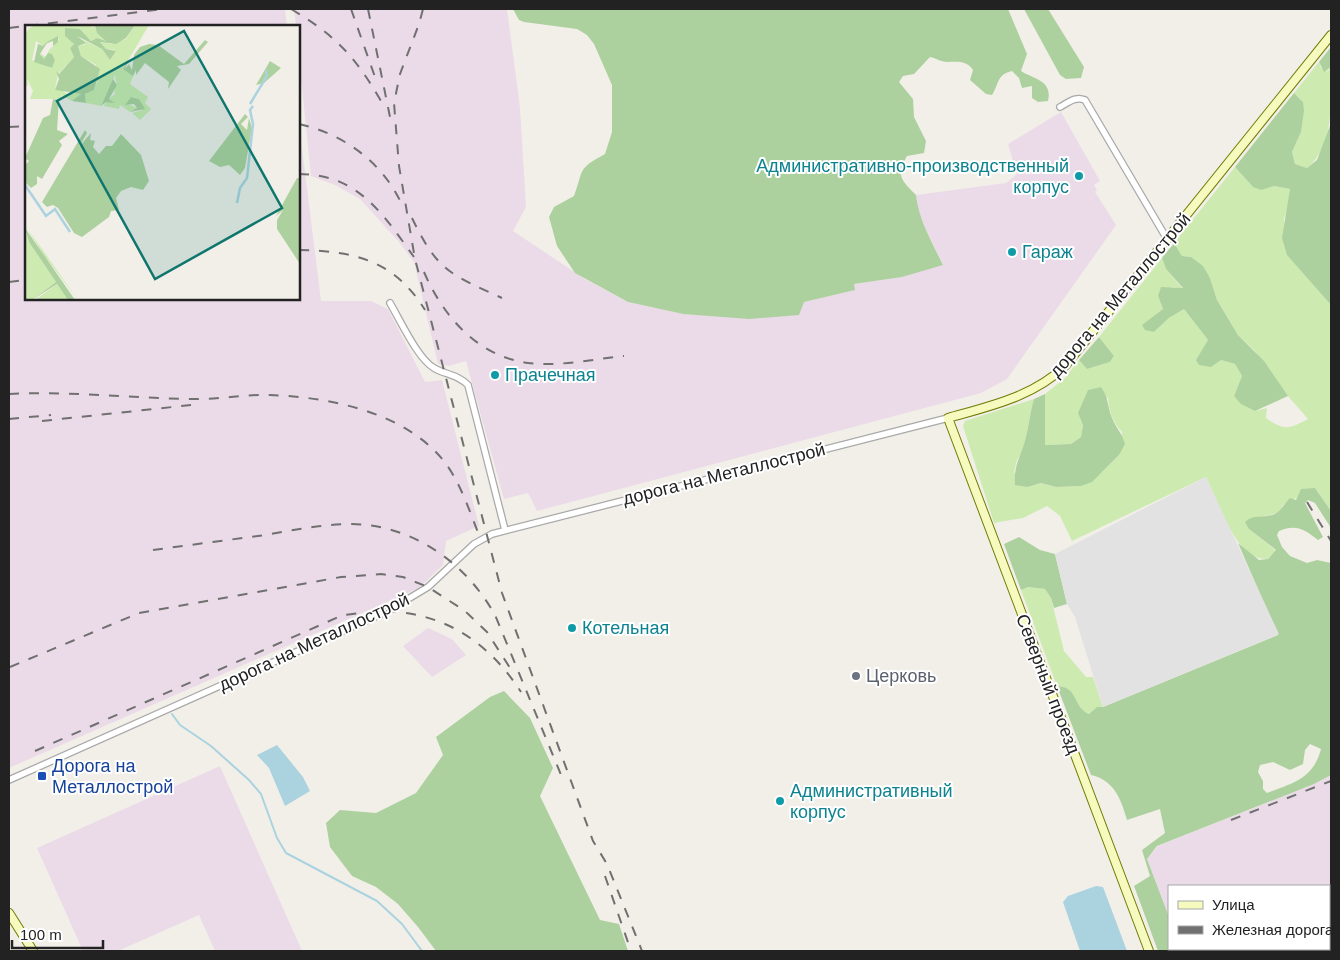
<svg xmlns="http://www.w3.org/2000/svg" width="1340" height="960" font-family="Helvetica,sans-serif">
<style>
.industrial{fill:#ebdbe8}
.grass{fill:#cdebb0}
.forest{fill:#add19e;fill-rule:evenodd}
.parking{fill:#e2e2e2}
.water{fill:#aad3df}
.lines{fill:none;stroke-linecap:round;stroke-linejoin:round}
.stream{stroke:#aad3df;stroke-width:2}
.street-casing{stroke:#a9a9a9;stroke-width:8}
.secondary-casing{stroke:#707d05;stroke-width:10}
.street{stroke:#fff;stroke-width:5.5}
.secondary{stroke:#f7fabf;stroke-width:8}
.rail{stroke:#707070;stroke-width:2;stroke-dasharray:10 10;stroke-linecap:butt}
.culture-dot{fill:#0f9aa8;stroke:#fff;stroke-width:2}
.worship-dot{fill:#6b7280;stroke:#fff;stroke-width:2}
.transit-dot{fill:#1a4fb4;stroke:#fff;stroke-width:2}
.labels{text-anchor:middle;stroke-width:4;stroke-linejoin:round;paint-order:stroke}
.culture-label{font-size:18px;fill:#0d838f;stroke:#fff;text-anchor:start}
.street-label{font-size:18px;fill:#222;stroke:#fff}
.worship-label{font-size:18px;fill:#5b616d;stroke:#fff;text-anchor:start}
.transit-label{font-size:18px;fill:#164399;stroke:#fff;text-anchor:start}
.inset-river{fill:none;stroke:#aad3df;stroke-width:2.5}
.view{fill:#0f766e;fill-opacity:0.15;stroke:#0f766e;stroke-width:2.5}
.inset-edge{fill:none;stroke:#222;stroke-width:2.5}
</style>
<rect width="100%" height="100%" fill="#f2efe9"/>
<g class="industrial">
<polygon points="9,9 285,9 287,26 26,26 26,299 299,299 299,124 321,301 371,301 388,309 425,382 442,380 479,526 446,541 443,565 419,588 9,768"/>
<polygon points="294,9 507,9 520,108 526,207 513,231 585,279 628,302 683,314 759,318 804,302 854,290 854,284 902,277 943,264 927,233 918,209 916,195 1006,183 1017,174 1008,144 1061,112 1100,181 1094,185 1097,190 1095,192 1116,225 1007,379 981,393 537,511 528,493 504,499 466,361 449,366 438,364 414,262 399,242 360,199 335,185 311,176 299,58 299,26 296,26"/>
<polygon points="428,628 452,639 466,655 432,677 403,646"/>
<polygon points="220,766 302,951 215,951 199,915 118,951 83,951 37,848"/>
<polygon points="1331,775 1331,951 1182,951 1181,949 1329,949 1329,886 1169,886 1169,917 1147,859 1158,846 1314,784"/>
</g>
<g class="grass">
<path d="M1319,62L1321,68L1328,71L1331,67C1331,100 1335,145 1307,168L1295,164L1292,152L1301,132L1303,102L1294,93Z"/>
<path d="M1235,167L1253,187L1274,186L1290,189L1291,196L1284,219L1287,254L1331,305V511L1315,488L1283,505C1279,514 1272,515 1263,516L1249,529L1276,551L1267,559C1236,561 1218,501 1206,477L1072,541L1060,516L1047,506L1023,518L994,523L963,426L965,421L1034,399L1023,450L1017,460L1014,472L1028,487L1041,483L1056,487L1080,486L1101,473L1119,455L1122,432C1112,421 1109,412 1108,397L1083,425L1081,437L1071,444L1045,445V394L1066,377L1079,360L1087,369L1110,362L1114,356L1099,337L1162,258L1166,269L1183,289L1172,287L1158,296L1163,309L1143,325L1154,332L1169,318L1184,309L1208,340L1205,347L1221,360L1235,364L1242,376L1234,396L1255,411L1267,408L1266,418C1284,431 1289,429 1308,419L1280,387L1254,350L1238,335L1217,300L1210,278L1191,257L1182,256L1174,243Z"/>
<path d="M1028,587L1045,589L1051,598L1064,651L1086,677H1093L1103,707H1097L1089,714C1072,706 1079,688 1057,686L1021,590Z"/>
</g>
<g class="forest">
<path d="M513,9H1008L1027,54L1021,71C1033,79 1053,80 1048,101L1038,102L1032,98V86L1022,88L1019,78L1012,71C997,74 999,84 992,95L986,94L970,80L973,70C966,60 957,62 947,62C941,62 936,58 930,57L914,74L903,76L899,82L913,99L914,117L926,141L924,153L907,156C895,177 902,180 916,195C919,221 932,242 943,265L902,277L854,284L855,290L804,302L799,315L749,319L683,314L628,302L575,273L557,246L549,217L554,207L574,196C584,169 577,169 605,154L612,132V85L594,44L587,35L577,29L524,22L519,20Z"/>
<polygon points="1024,9 1048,9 1084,67 1081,78 1066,79 1060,75"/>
<polygon points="1331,47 1331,67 1324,72 1319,62"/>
<polygon points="1294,93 1303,102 1304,111 1301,132 1292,152 1295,164 1307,168 1317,160 1331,123 1331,305 1287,255 1282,238 1290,189 1274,186 1261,190 1253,187 1235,167"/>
<polygon points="1174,243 1182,256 1191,257 1203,266 1210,278 1217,300 1238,335 1264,361 1288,396 1255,411 1241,404 1234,396 1242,376 1235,364 1221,360 1211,367 1199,365 1196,360 1208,340 1184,309 1169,318 1154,332 1145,330 1142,325 1163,309 1158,296 1161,287 1183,288 1166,269 1162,258"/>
<polygon points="1099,337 1114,356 1110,362 1087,369 1079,360"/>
<path d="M1101,387C1109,398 1107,406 1112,418C1116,428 1122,433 1125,444L1119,455L1092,482L1081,486L1056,487L1041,483L1028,487L1015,485C1014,470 1017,463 1022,450C1027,439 1030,413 1034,399L1045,394V445L1071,444L1081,437L1083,425L1078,413L1088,390Z"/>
<path d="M1315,488L1331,511V528L1315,503L1308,500L1305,503L1323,537L1318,540C1304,529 1296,524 1279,531L1277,535L1282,547L1290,556L1307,563L1317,560L1331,563V775L1314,784L1157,846L1147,859L1169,917V949H1181L1182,951H1158L1134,886L1150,876L1142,850L1165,833L1160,809L1127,820C1121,799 1114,780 1091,775L1057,686C1079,687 1072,706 1089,714L1097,707H1103L1278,635L1238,543L1259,560L1268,559L1276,550L1249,529L1245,522C1253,514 1262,518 1272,515C1280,513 1284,504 1290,498L1296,500L1301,489ZM1310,744L1321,749C1313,779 1293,783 1267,793L1263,789V781L1258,772L1260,765L1273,762L1290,770L1303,764L1305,750Z"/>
<polygon points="1019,537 1040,550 1055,554 1067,604 1054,608 1051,598 1045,589 1028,587 1021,590 1004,544"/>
<polygon points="504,691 530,718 553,768 540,796 600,920 619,924 628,951 436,951 418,927 398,904 376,887 352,876 330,847 326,823 340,810 376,813 416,793 443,755 436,737 490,697"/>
</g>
<polygon class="parking" points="1206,477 1279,634 1103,707 1075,617 1067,604 1055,554"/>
<g class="water">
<polygon points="277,745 303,777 310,791 285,806 269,768 257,755"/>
<polygon points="1096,886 1103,887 1127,951 1080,951 1063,902 1068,896"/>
</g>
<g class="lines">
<polyline class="stream" points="172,714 180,725 211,746 249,780 261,794 277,838 286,853 377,901 402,924 422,951"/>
<g class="street-casing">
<g id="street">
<path d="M1060,107C1069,102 1076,96 1085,100L1167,239"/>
<path d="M390,303C400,320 418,359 434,368C446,375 457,374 468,385L505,530"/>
<polyline points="9,780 388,611 428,587 474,544 492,534 948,418"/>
</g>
</g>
<g class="secondary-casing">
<g id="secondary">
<polyline points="9,913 33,951"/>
<path d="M1149,951L948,418C990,406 1033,397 1065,366L1331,35"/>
</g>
</g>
<use href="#street" class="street"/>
<use href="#secondary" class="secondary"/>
<g class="rail">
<path d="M291,9C335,35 355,56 381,101"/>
<polyline points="351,9 375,77"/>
<polyline points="368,9 390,117"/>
<polyline points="423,9 419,24 400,74 394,103 399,166 415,259 502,593 593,841 607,864 642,951"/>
<polyline points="28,26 163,9"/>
<polyline points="9,28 26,26"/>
<path d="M299,124C344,134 384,163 403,207"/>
<polyline points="9,127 26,126"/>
<path d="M299,174C358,174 383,214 414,257"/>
<path d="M412,218C438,272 450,274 502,298"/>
<path d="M299,250C354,251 394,260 425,310"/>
<path d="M424,272C443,316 477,356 528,363C559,367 593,359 624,356"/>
<polyline points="9,282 26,280"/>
<path d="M9,394C70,391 130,398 191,399C217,400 244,394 270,395C329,397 404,412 443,460C460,481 469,510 479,535"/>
<polyline points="9,419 51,415"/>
<polyline points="42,421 191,405"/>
<polyline points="1307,502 1331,541"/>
<path d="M153,550C190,545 228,540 265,535C294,530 322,524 352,524C413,525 466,563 495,615L564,782"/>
<polyline points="10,667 139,613 341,577 381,574 403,577 428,587 465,611 487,632 512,671"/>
<path d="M35,751L343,615C357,614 374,610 389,611C448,615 489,643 521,692"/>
<polyline points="1231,820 1331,781"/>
<polyline points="605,876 631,951"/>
</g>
</g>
<g class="culture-dot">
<circle cx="1079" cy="176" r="5"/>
<circle cx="1012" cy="252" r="5"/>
<circle cx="495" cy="375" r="5"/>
<circle cx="572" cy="628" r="5"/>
<circle cx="780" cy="801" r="5"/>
</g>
<circle class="worship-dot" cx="856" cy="676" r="5"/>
<rect class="transit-dot" x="37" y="771" width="10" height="10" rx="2.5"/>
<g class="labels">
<g class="culture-label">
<text x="1069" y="172" text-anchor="end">Административно-производственный<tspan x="1069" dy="21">корпус</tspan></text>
<text x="1022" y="258">Гараж</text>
<text x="505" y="381">Прачечная</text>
<text x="582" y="634">Котельная</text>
<text x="790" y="797">Административный<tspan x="790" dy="21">корпус</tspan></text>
</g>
<g class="street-label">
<text transform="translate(1120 295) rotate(-50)" y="6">дорога на Металлострой</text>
<text transform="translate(724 474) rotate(-14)" y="6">дорога на Металлострой</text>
<text transform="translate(314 642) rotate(-25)" y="6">дорога на Металлострой</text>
<text transform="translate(1048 684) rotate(69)" y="6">Северный проезд</text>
</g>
<g class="worship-label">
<text x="866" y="682">Церковь</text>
</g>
<g class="transit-label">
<text x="52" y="772">Дорога на<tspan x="52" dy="21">Металлострой</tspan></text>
</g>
</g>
<g transform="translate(25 25)">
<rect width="275" height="275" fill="#f2efe9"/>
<path d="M8,0H68L66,4L69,1L82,17L72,13L66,16L55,4L41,6L49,19L45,23L49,32L33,49L30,64L34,63L42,69L55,68V72L47,76L36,70L37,74H5L8,66L2,54L3,61L0,60V8ZM33,12L34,15L24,25L21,32L15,28L19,34L21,33L22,29H27L30,35L26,43L7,35L11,16L18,21ZM110,0H124L98,44L108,50L111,45L105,59L123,72L120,78L126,84L115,95L107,88L118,85L114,74L108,72L101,78L112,83L105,87L95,80L94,84L79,81L81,76L89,77L84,74L90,69L89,62L92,61L90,50L76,81L61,78L60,69L69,65L72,57L71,40L56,31L53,21L61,19L51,12L77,24L85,35L90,25L81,24L75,17L86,19L101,14ZM0,200L53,275L19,230ZM0,205L4,217L31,257L7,275H0ZM32,259L43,275H10Z" fill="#cdebb0" fill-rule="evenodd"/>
<path d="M70,0H110L101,13L91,19L75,17L81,24L91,26L85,35L77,24L52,11L61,18L53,21L56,31L75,44L69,65L60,69L61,78L47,76L56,69L30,65L34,54L31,46L34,49L49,32L45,23L49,19L40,11V3L55,4L66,16L72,13L81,16L72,8ZM33,11V17L28,21V16L22,18L15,29L19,34L23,28L27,29L30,35L27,43L9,37L13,19L18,21L22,17ZM180,15L183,17L164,39L152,41L156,45L143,64L144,57L120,38L111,50V45L108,51L98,44L103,37L100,44L104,39L107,45L109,30L115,22L124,19L133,20L159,39ZM245,36L256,43L239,58L231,60ZM88,54L92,60L84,74L90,78L81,77L76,81ZM106,72L114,74L120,84L105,87L112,83L109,79L100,80ZM28,74L34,75L32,105L43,109L34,116L37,120L17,154L12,151V159L6,163L0,157V140L4,136L0,133L18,93L25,90ZM220,89L223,92L216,99L222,105L224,93L227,103L220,143L215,150L204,140L195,142L184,136ZM60,105L62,108L54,122L66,108L65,115L70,116L68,122L74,129L81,121H87L96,109L116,130L124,156L118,165L106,162L96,166L91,173L94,185L86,186L84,192L57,212L49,208L33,183L28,180L22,182L17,177ZM272,153H275V239L252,204V195L258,185L251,191ZM0,203L19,230L50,275H43L32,259L7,275L31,257L4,217Z" fill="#add19e"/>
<path class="inset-river" d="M225,79L242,51L241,45M0,160L21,191L30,184L45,207M212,178L215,163L222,153L228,99L225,85L228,81"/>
<path class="view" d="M159,6L257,183L130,254L32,76Z"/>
<rect width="275" height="275" class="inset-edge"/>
</g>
<rect width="1340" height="960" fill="none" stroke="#222222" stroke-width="20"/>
<rect x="1168" y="885" width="162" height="65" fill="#ffffff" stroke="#a7a7a7"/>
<rect x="1178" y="901" width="25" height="8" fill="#f7fabf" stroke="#a7a7a7"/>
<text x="1212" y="910" font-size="15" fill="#222222">Улица</text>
<rect x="1178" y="926" width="25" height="8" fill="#707070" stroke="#a7a7a7"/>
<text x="1212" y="935" font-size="15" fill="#222222">Железная дорога</text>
<path d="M12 940v8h91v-8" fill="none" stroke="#222222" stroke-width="2.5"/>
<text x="20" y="940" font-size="15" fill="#222222" stroke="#ffffff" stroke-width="4" paint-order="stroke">100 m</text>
</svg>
